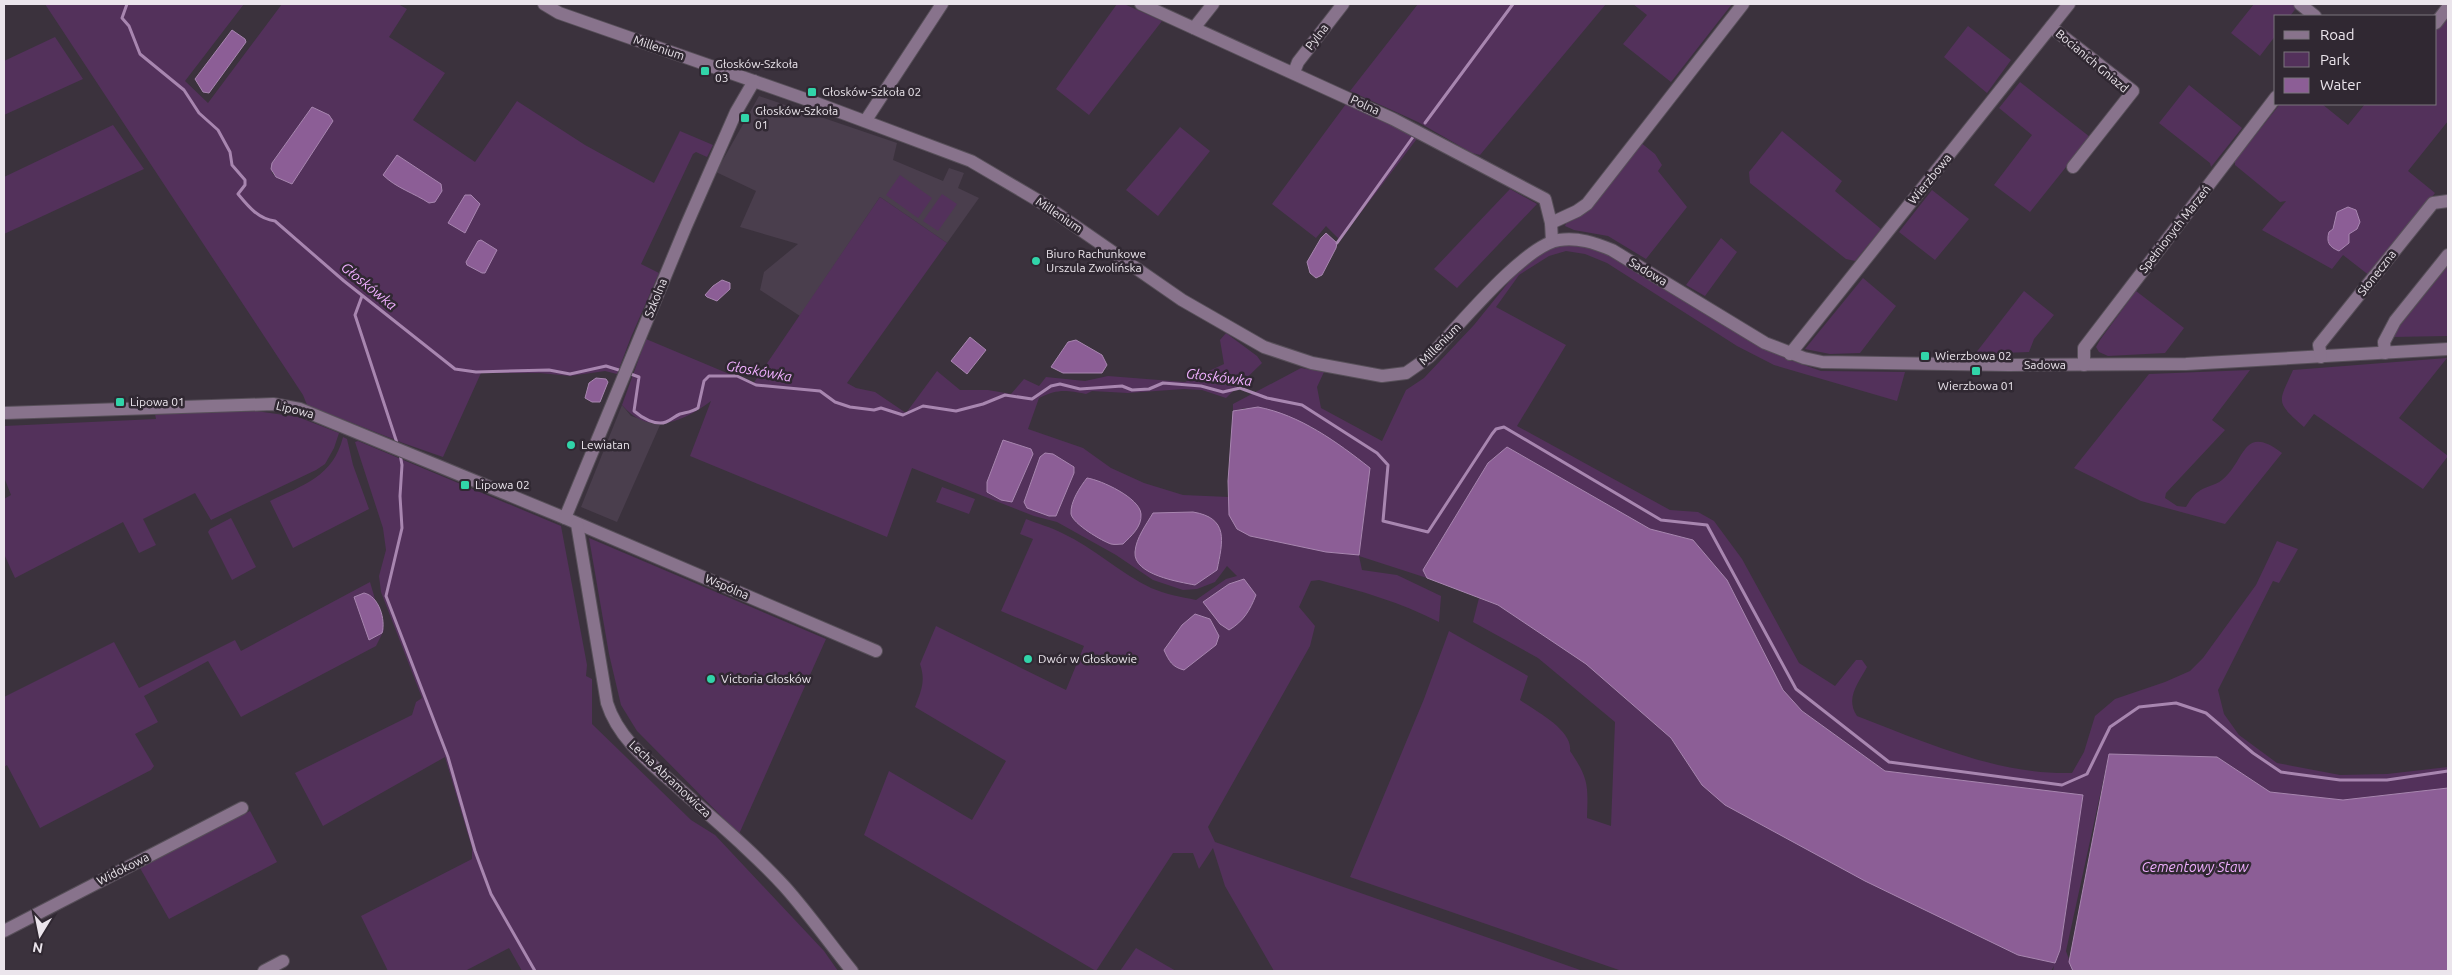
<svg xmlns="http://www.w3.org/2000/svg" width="2452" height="975" font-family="Ubuntu,sans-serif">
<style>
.built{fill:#4a3e4d}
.green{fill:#53315b;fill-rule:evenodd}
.water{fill:#8c5e96;stroke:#a886b0}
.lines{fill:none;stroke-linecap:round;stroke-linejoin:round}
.stream{stroke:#a886b0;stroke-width:3}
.minor-casing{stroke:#574f59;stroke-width:14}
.minor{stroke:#88738c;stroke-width:12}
.poi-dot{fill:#31d4a9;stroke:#302832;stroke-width:2}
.labels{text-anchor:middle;stroke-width:5;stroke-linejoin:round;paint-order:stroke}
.street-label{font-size:12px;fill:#ebe5ec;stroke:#302832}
.poi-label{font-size:12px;fill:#ebe5ec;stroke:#302832;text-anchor:start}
.water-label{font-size:14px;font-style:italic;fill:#f0afff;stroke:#302832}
</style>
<rect width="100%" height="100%" fill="#3b323d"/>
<g class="built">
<polygon points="759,96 897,143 893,160 943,181 949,168 964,173 958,188 979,198 947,243 880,197 800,316 760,290 764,272 798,244 740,227 756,191 716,172"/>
<polygon points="622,405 631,416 660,425 617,522 581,507"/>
</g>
<g class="green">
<path d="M45,4H244L185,81L208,103L282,4H398L407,9L389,37L445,73L413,120L475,162L517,101L585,145L654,183L680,131L713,145L707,157L696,152L693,154L641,264L659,273L631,337L617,374L605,371L570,376L540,373H481L443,457L403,443L307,405L303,395ZM312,107L332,118L292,184L276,177L272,173V163Z"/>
<polygon points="1117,4 1124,4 1162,21 1089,115 1056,89"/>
<polygon points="1418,4 1606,4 1480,155 1472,153 1418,122 1350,91"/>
<polygon points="1633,4 1732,4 1671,82 1623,44 1647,15"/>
<polygon points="2254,4 2293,4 2297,7 2290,16 2276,16 2276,35 2260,56 2231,33"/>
<polygon points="2448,12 2448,121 2408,171 2435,193 2370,276 2343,255 2332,269 2262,230 2286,201 2280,202 2235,165 2235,161 2280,104 2322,104 2348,125 2365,104 2436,104 2436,27"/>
<polygon points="1968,26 2011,60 1987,93 1944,57"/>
<polygon points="55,37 83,79 4,115 4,61"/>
<polygon points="2020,82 2090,137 2030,212 1994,185 2032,135 1999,108"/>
<polygon points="2189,85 2242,128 2211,167 2210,163 2159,123"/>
<polygon points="1346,104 1419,136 1340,240 1326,226 1316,238 1272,204"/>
<polygon points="113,125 144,169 4,234 4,177"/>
<polygon points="1180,127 1210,151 1158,216 1126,190"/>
<polygon points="1782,131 1842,181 1835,191 1881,229 1855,261 1846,259 1750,183 1749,172"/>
<polygon points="1640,142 1655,154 1662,165 1658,171 1687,207 1646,259 1608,236 1574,230 1565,226 1567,220"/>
<polygon points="900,175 932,198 918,218 886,195"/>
<polygon points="1510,189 1537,204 1457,288 1434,269"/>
<polygon points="1932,190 1969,219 1935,260 1899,232"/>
<polygon points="942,194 957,204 938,231 923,221"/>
<path d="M880,197L947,243L847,383L856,388L875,392L906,413L937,371L960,390H988L1011,394L1024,379L1039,386L1046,377L1085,381L1108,376L1185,382L1224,364L1220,340L1226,333L1257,356L1262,363L1226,398L1202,390L1184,389L1128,393L1092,391L1086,394C1065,390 1058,389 1039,398L1028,429L1083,448L1111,468L1144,483L1183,495L1229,497V515L1250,536L1326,552L1359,555L1370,468L1312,427L1245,408L1233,411V404L1301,368L1324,372L1317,387L1321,408L1382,441L1406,390L1424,378L1474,325L1516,273L1532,259L1551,248L1569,244L1588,246L1604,252L1753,343L1787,359L1821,371L1905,372L1897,401L1774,365L1737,346L1607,263L1585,254L1566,251L1549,256L1519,275L1496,307L1566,345L1517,426L1670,510L1698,512L1714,521L1742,559L1799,663L1835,686L1856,660H1862L1867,667C1858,684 1845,698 1857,716C1925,742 1997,775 2072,773L2084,752L2095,716L2115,699L2165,682L2190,671L2203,658L2256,585L2277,541L2298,549L2279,583L2273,581L2218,690L2224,714L2239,735L2277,763L2340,775L2387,774L2448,767V788L2343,800L2270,792L2217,757L2109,754L2066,951L2073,971H2053L2054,966L2051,971H1622L1350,877L1424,699L1449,631L1528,676L1520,700C1536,711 1573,730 1570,751C1589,779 1588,785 1587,818L1611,826L1615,722L1538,658L1473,622L1479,598L1498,605L1586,664L1671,738L1702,785L2018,955L2055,963L2060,950L2083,795L1885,771L1802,711L1783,690L1727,580L1693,540L1650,529L1507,447L1488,463L1423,570L1427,578L1359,556L1362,570L1397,575L1441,596L1439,622C1400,602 1361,591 1319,580L1311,581L1299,607L1315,626L1310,646L1208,827L1215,842L1583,971H1274L1225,886L1213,848L1199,869L1193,853H1173L1096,971L864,835L889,771L972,820L1006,761L915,707C921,691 926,681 920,664L936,626L1066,690L1084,646L1001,611L1033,539L1020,534L1026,519C1038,524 1051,527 1062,533C1094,548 1120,573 1151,588C1165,594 1181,597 1196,600L1226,579L1237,576L1227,566L1215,582L1197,589L1183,590L1153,580L1116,555L1057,522L1034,516L912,468L887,537L690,456L711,401C683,422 649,437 622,405L646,339L753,384Z"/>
<polygon points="1721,238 1737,252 1705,296 1686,285"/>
<polygon points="2448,266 2448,336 2391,337"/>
<polygon points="1863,278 1896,306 1860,353 1830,354 1805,349"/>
<polygon points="2024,291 2054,315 2034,339 2029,352 1975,354"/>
<polygon points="2136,291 2184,328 2165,353 2108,356 2099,352 2096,347 2100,340"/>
<path d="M2447,358L2399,418L2448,456L2423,489L2314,414L2304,427C2275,401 2278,404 2293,370Z"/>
<path d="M2250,370L2212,420L2225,430L2166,493L2165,498L2177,506L2186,507C2189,502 2193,495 2198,492C2205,486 2215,486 2222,480C2246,461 2242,423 2282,453L2225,524L2141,501L2074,468L2149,374Z"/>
<polygon points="256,411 298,417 339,433 334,448 325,464 316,470 211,520 195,493 143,519 156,545 139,553 123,522 15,578 4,554 4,499 11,495 4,477 4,426 156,419 155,414"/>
<path d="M343,437L347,439L353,465L369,509L293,548L270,501C303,485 333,477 343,437Z"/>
<polygon points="358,441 561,526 587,665 586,676 592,679 592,724 691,820 715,835 824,951 838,971 522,971 509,948 465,971 388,971 361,916 472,859 472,848 445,757 323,826 295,773 412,715 416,702 422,698 381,592 379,576 386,550 383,528 355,442"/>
<polygon points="942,487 975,499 969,514 936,502"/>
<polygon points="231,518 256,567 232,580 208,532 210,529"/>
<polygon points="589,538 826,639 739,834 637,731 621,705 609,654"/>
<polygon points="370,582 384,630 376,646 241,717 208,661 144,696 158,722 135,734 154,766 151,770 40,828 7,765 4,767 4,697 114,642 139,688 235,640 241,651"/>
<polygon points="250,811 277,862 169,919 140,868"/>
<polygon points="1136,948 1176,971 1120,971"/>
</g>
<g class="water">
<polygon points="232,30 245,39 246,42 209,93 203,92 195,79"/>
<polygon points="312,107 329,115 333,121 292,184 276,177 271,169 272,163"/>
<path d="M397,155L441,184L442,191L435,202L429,203C414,193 396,188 383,175Z"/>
<polygon points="465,195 471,195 480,204 465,233 448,223"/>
<path d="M2348,207L2356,210L2360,222L2357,229L2349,234V243L2339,251C2329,247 2326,242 2329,232L2333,229L2337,212Z"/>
<polygon points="1326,233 1337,243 1336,248 1322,275 1316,278 1310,273 1307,262 1321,238"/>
<polygon points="481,240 497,250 485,273 482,273 467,265 466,262 478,241"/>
<polygon points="722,280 730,283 730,289 717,301 707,297 705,295 713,286"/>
<polygon points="970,337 986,350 967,374 951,361"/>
<polygon points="1076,340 1102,355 1107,365 1102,373 1063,373 1051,367 1068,342"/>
<polygon points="596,378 606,379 608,382 600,402 592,402 585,398 589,383"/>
<path d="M1258,407C1300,415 1337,442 1370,468L1359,555L1326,552L1250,536L1237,529L1229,515L1228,481L1233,411Z"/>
<polygon points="1003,440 1031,449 1033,454 1012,502 1001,500 987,492 987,482"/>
<polygon points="1507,447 1650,529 1693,540 1727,580 1783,690 1802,711 1885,771 2083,795 2060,950 2055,963 2018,955 1865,881 1725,805 1702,785 1671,738 1586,664 1498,605 1427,578 1423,570 1488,463"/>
<polygon points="1045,453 1053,454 1074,467 1074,473 1056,516 1049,516 1027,508 1024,502 1040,457"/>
<path d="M1087,478C1101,480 1140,498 1141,514C1142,527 1131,536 1123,544C1119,544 1115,545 1111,544C1102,541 1073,524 1071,514C1070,502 1080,487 1087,478Z"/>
<path d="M1193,512C1229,518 1223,541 1217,570L1195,585C1180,582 1133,575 1135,552C1136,538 1146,525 1153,513Z"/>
<path d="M1244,579L1256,595C1250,610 1244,621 1229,630L1220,624L1203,602L1229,584Z"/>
<path d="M364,593C379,596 386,620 382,633L369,640L354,597Z"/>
<path d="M1195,614L1210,619L1219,636L1216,645L1184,670C1172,667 1169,661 1164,650L1182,625Z"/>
<polygon points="2109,754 2217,757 2270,792 2343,800 2448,788 2448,971 2073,971 2069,962"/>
</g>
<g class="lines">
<g class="stream">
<path d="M127,4L122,18L129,26L140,54L184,90L199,113L218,130L230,152L232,165L245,180V185L238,194C248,206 258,219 275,221L344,281L455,369L476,372L549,370L570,374L606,366L622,371"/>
<polyline points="1425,123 1513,4"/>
<polyline points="1337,243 1413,137"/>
<polyline points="362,296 355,315 398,446"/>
<path d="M628,373L639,377L634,411C642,418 656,426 666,422C671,420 675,416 680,414C688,412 692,412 698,408L704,381L709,376H737L756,385L820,391L835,402L850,407L874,410L881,408L903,415L923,406L956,411L983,404L1005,395L1032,399L1051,386L1060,384L1080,389L1122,386L1132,390L1149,389L1163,383L1201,386L1223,392L1240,388L1267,398L1302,405L1377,453L1388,465L1383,521L1428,532L1492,434L1496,429L1504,427L1661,520L1707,525L1796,689L1889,762L2062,785L2087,774L2110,727L2139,707L2176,703L2206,713L2253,753L2281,772L2340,780H2387L2448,771"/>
<polyline points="400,454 402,465 400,496 402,528 386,596 448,757 475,851 491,894 535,971"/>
</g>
<g class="minor-casing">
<g id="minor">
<path d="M544,4L559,13L808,100L971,161L1039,201L1182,300L1264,347L1312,363L1382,376L1406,373L1429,357C1456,329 1524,245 1559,240C1578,237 1595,243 1612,250L1765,343L1804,358L1822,362L2009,365L2186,364L2448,349"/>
<polyline points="1141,4 1393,119 1545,199 1551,223 1552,241"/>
<polyline points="2300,4 2315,16"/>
<polyline points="2436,23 2448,7"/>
<polyline points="2051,27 2133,91 2073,167"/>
<polyline points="1194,28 1213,4"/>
<polyline points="1294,72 1298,62 1343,4"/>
<polyline points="866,120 942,4"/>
<polyline points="1551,223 1577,211 1587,204 1743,4"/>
<polyline points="2385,353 2384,342 2395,321 2448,255"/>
<polyline points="1790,354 2069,4"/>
<polyline points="2321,357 2319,345 2433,203 2448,201"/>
<polyline points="2084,365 2084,348 2276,97"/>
<polyline points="4,413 273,404 300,409 565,518 876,651"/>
<polyline points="565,518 686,226 736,112 754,81"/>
<path d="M577,524L607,703C619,741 653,765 682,791C717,822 754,853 785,887C809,914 830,944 852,971"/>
<polyline points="4,931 242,808"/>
<polyline points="264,971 283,961"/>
</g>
</g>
<use href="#minor" class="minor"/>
</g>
<g class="poi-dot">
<rect x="700" y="66" width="10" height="10" rx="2.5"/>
<rect x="807" y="87" width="10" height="10" rx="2.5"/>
<rect x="740" y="113" width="10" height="10" rx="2.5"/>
<circle cx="1036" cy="261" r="5"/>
<rect x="1920" y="351" width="10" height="10" rx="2.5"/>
<rect x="1971" y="366" width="10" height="10" rx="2.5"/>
<rect x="115" y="397" width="10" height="10" rx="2.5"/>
<circle cx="571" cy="445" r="5"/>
<rect x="460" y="480" width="10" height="10" rx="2.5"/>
<circle cx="1028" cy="659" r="5"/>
<circle cx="711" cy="679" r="5"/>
</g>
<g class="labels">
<g class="street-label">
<text transform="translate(1317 37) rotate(-52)" y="4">Pylna</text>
<text transform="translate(659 48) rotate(19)" y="4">Millenium</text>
<text transform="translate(2092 61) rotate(40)" y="4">Bocianich Gniazd</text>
<text transform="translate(1365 105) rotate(25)" y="4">Polna</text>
<text transform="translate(1930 179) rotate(-51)" y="4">Wierzbowa</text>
<text transform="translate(1059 215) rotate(34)" y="4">Millenium</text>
<text transform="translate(2175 229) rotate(-52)" y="4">Spełnionych Marzeń</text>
<text transform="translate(1648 272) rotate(31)" y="4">Sadowa</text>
<text transform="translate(2377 273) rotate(-52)" y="4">Słoneczna</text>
<text transform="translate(656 298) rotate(-68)" y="4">Szkolna</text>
<text transform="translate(1440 344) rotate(-45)" y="4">Millenium</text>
<text x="2045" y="369">Sadowa</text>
<text transform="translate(295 410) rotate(14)" y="4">Lipowa</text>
<text transform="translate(727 587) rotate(23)" y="4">Wspólna</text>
<text transform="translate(670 779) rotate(43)" y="4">Lecha Abramowicza</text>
<text transform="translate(123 869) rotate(-27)" y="4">Widokowa</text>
</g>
<g class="poi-label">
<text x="715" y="68">Głosków-Szkoła<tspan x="715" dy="14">03</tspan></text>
<text x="822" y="96">Głosków-Szkoła 02</text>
<text x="755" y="115">Głosków-Szkoła<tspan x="755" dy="14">01</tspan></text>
<text x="1046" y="258">Biuro Rachunkowe<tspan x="1046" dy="14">Urszula Zwolińska</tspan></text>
<text x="1935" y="360">Wierzbowa 02</text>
<text x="1976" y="390" text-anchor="middle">Wierzbowa 01</text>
<text x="130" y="406">Lipowa 01</text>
<text x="581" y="449">Lewiatan</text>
<text x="475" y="489">Lipowa 02</text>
<text x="1038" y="663">Dwór w Głoskowie</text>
<text x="721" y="683">Victoria Głosków</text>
</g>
<g class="water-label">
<text transform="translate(369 286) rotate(39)" y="5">Głoskówka</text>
<text transform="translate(759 371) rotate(10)" y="5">Głoskówka</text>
<text transform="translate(1219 377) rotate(7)" y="5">Głoskówka</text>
<text x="2195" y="872">Cementowy Staw</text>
</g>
</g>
<rect width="2452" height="975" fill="none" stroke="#ebe5ec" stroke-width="10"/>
<rect x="2274" y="15" width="162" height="90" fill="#302832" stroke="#7b747c"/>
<rect x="2284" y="31" width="25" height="8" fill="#88738c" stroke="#7b747c"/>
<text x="2320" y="40" font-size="15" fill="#ebe5ec">Road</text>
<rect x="2284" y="52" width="25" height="15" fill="#53315b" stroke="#7b747c"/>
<text x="2320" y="65" font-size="15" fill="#ebe5ec">Park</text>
<rect x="2284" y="78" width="25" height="15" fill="#8c5e96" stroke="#7b747c"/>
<text x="2320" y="90" font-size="15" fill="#ebe5ec">Water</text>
<g transform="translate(40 935) rotate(190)" stroke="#302832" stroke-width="4" paint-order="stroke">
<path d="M0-4L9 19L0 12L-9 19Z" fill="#ebe5ec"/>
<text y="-8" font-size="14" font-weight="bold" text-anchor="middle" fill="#ebe5ec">N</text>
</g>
</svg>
